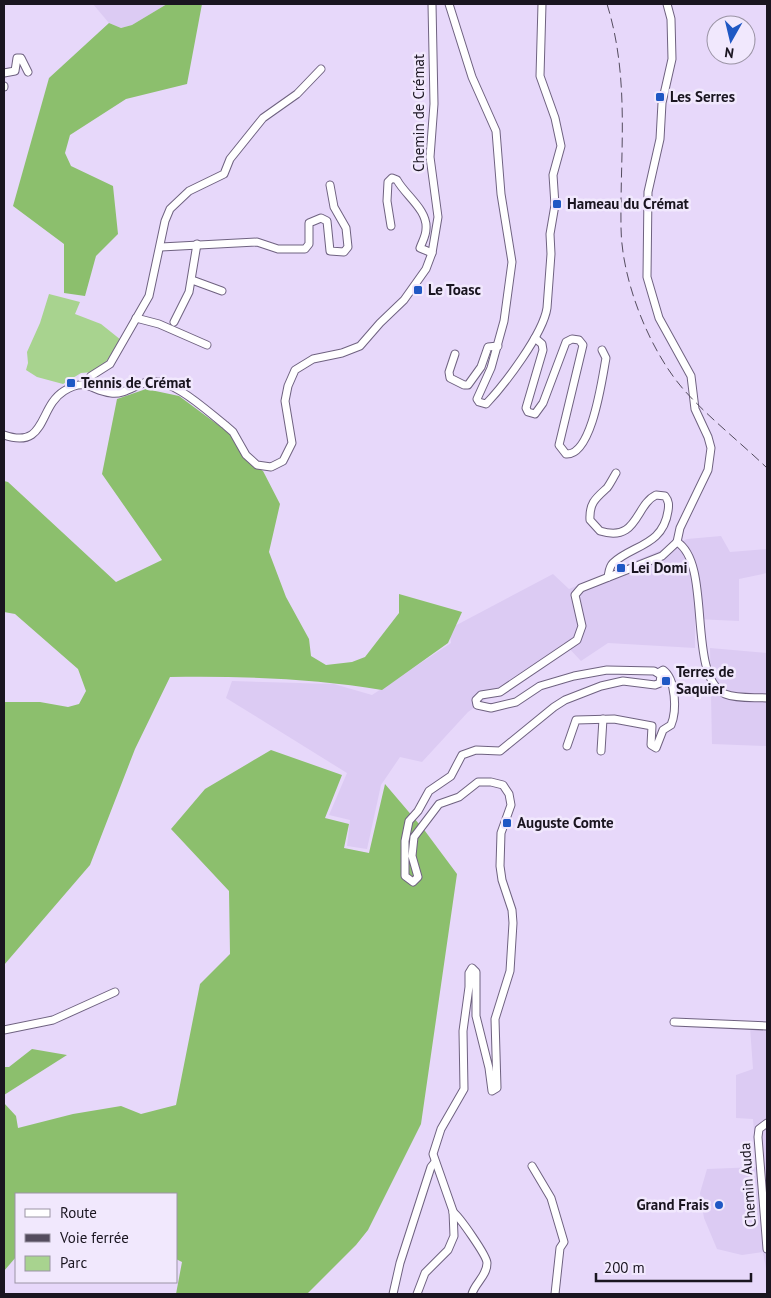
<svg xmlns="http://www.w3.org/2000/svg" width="771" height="1298" font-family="'PT Sans',sans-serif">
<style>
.built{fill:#dccbf3}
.green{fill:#a8d38f}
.forest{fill:#8cbf6d}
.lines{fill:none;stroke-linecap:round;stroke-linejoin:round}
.minor-casing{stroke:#6f6280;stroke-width:9}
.minor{stroke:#fff;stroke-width:7}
.rail{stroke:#544c5e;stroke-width:1;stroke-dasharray:10 5;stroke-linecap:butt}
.poi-dot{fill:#1f58c4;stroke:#f1e8fd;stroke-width:2}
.labels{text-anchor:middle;stroke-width:5;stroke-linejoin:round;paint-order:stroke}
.poi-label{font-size:15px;font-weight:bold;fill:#1a1520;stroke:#f1e8fd;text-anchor:start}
.street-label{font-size:15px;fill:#1a1520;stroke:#f1e8fd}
</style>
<rect width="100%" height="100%" fill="#e7d8fa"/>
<g class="built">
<polygon points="93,4 167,4 132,25 121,28 109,23"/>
<polygon points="721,536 730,552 767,549 767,573 739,579 739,621 695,619 695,648 608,643 581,661 564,643 468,712 422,762 400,757 381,785 367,849 347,846 350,820 329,815 347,773 226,698 232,681 334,684 372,695 451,643 449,629 553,574 569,589 687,539"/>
<polygon points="710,648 767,653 767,746 712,744"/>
<polygon points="750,1027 767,1028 767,1274 763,1252 742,1255 717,1249 704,1218 700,1193 707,1169 757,1167 753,1119 736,1118 736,1075 753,1069"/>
</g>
<polygon class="green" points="49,294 80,302 75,314 101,324 121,340 103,366 94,372 81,373 63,384 37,377 26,370 28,363 27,352 40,323"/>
<g class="forest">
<polygon points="167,4 202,4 187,84 126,99 70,135 65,153 71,166 113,186 118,234 96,256 85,296 64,293 64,244 13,206 49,78 109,23 121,28 132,25"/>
<path d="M146,389L179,396L229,433L245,459L263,471L280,504L269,552L286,597L309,639L311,656L326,665L352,662L365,657L399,613V594L462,612L448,643L382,690C313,678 241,676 170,677L135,749L90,865L4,965V702H40L68,707L79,704L86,691L78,669L15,614L4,612V481L8,482L116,582L162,560L102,474L117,399Z"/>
<polygon points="271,750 342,775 325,818 349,824 344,848 369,853 385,784 425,831 457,874 421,1124 368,1230 356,1245 307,1294 176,1294 182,1262 176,1259 176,1194 16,1194 16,1257 4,1271 4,1103 16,1116 18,1128 73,1114 121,1106 141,1114 176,1105 200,984 230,954 229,891 171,829 205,789"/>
<polygon points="32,1049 67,1055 4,1095 4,1067 9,1067"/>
</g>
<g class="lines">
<g class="minor-casing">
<g id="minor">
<path d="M449,4L472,77L496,131L501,194L512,262L504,321L491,368L477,399L479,402L486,404C505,384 543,334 547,308L551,254L550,234L555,205L553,175L561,146L555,118L540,76L542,4"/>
<polyline points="667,4 671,19 672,59 662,103 660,139 648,192 647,277 659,318 691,376 695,409 708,437 711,448 708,470 680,528 677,542"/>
<polyline points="4,73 15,71 17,58 21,58 28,72"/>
<polyline points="4,86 4,87"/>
<path d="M391,226L387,201L388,182L392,178L397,180C405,195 428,210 426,229C426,236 422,242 420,248L432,253"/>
<polyline points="161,247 257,242 278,249 305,249 309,244 309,223 321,218 327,221 330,251 344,252 348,247 346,228 334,207 330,185"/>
<polyline points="192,280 222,291"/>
<polyline points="136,318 159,324 207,345"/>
<polyline points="174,322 189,292 197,244"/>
<path d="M535,338L542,344L543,350L526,408L528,412L535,414L543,403L566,342L572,339L579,340L583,345L559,445L566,454C592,456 602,379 606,358L602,350"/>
<polyline points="455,354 449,372 450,378 464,385 468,385 481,367 488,347 498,346"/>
<polyline points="84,385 91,376 110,364 149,296 165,221 170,209 189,191 224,174 230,159 263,118 297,94 321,69"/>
<path d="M4,435C47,450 38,407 64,391C87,377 91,391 111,393C124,395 135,385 147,382C171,376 207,411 225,425L233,432L246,455L257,465L271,467L283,461L292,443L285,401L288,386L295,370L313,359L342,353L360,346L380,323L404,300L426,269L432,253L438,217L430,157L434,104L432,4"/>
<path d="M677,542C713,564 686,676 725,694C738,699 754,697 767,698"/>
<path d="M608,577C609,572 609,567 613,563C632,545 663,546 668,511C669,505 669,501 665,496L656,495C635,505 638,543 600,531L590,520C589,503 596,498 607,488C610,484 613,478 616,473"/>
<path d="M567,746L576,720L614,719L652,726L651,745L656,748L663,730L671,725C677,711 676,679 663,670L658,673"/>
<polyline points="601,751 603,719"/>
<polyline points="674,1022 767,1026"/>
<polyline points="4,1030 53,1020 115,992"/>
<polyline points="767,1123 759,1129 758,1137 767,1249"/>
<polyline points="532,1166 551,1198 564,1242 560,1248 555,1294"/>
<path d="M453,1212C459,1216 487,1256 487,1263C487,1276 475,1283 472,1294"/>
<polyline points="393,1294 400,1263 431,1167 435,1162"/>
<polyline points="417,1294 425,1273 448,1250 454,1236 453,1211 433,1154 441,1129 464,1089 463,1031 469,987 469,973 472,968 476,972 476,1016 489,1068 492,1091 497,1088 495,1019 510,971 513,923 512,910 502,880 500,866 501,833 511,805 509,794 503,785 491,782 478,782 459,797 439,804 414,837 412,856 418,877 413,882 405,876 405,841 409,821 418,811 429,791 451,776 462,755 476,750 500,751 554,707 565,700 601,686 623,681 655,685 660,683 661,675 654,671 607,670 574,676 540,686 516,702 491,708 477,705 476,700 481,695 500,692 577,640 582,626 575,595 581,588 662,556 677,542"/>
</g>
</g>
<use href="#minor" class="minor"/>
<path class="rail" d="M607,4C630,78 620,151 621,226C621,279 649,350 684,390C709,418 740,442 767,468"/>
</g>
<g class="poi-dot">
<rect x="655" y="92" width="10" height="10" rx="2.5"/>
<rect x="552" y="199" width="10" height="10" rx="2.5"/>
<rect x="413" y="285" width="10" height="10" rx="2.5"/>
<rect x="66" y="378" width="10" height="10" rx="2.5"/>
<rect x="616" y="563" width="10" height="10" rx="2.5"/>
<rect x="661" y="676" width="10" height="10" rx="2.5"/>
<rect x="502" y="818" width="10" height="10" rx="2.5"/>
<circle cx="719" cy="1205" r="5"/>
</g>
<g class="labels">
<g class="poi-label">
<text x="670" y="102">Les Serres</text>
<text x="567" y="209">Hameau du Crémat</text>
<text x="428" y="295">Le Toasc</text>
<text x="81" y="388">Tennis de Crémat</text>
<text x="631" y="573">Lei Domi</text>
<text x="676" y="677">Terres de<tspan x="676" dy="17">Saquier</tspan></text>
<text x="517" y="828">Auguste Comte</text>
<text x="709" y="1210" text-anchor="end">Grand Frais</text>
</g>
<g class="street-label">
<text transform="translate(419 113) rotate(-90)" y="5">Chemin de Crémat</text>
<text transform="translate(748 1185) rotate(-94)" y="5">Chemin Auda</text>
</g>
</g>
<rect width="771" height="1298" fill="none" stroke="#1a1520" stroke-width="10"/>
<rect x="15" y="1193" width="162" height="90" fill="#f1e8fd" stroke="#9b94a5"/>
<rect x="25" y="1209" width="25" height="8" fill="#ffffff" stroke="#9b94a5"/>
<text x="60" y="1218" font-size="15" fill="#1a1520">Route</text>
<rect x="25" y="1234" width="25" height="8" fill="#544c5e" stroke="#9b94a5"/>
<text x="60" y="1243" font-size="15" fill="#1a1520">Voie ferrée</text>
<rect x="25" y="1256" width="25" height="15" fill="#a8d38f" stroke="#9b94a5"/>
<text x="60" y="1268" font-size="15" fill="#1a1520">Parc</text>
<g transform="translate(731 40) rotate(188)"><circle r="24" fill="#f1e8fd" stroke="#9b94a5"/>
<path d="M0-4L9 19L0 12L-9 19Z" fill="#1f58c4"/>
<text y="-8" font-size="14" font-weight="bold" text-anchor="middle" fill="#1a1520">N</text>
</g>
<path d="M596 1273v8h155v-8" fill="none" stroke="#1a1520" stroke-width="2.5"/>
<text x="604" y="1273" font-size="15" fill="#1a1520" stroke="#f1e8fd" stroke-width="4" paint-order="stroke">200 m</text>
</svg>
